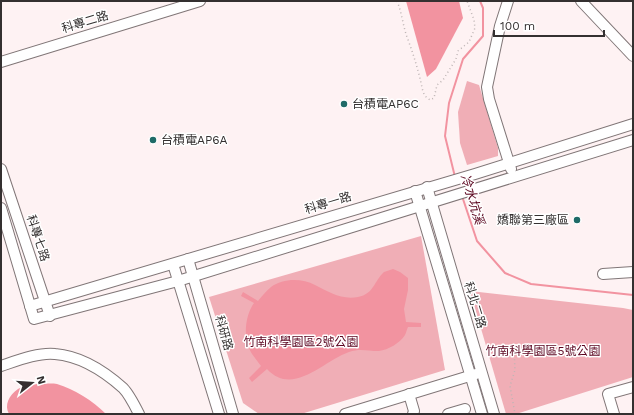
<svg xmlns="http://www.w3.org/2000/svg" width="634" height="415" font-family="'Work Sans','Noto Sans TC',sans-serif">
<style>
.green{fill:#f0aeb6}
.water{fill:#f293a0}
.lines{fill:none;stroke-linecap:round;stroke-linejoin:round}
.stream{stroke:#f293a0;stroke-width:2}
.minor-casing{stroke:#807677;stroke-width:12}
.path{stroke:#beb5b5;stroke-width:1.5;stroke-dasharray:1 3;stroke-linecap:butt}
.minor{stroke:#fff;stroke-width:10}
.poi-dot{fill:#1e6a67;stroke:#fff;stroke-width:1.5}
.labels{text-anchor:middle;stroke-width:3;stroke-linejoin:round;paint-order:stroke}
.street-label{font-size:12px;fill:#343030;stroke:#fff}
.poi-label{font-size:12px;fill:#343030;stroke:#fff;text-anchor:start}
.park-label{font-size:12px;fill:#5a041f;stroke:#fff}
.water-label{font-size:13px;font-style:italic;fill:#5d0821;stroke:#fff}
</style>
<rect width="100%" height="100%" fill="#fef2f3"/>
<g class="green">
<polygon points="467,81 479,85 498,148 498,156 467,165 460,143 458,112"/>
<polygon points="421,236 445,370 301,414 259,414 243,403 209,297"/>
<polygon points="470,291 623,308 633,310 633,377 516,414 506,414"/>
</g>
<g class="water">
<polygon points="406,1 459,1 463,18 436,69 427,77"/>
<path d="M393,269L400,272L408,278V290L404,309L406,322L421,323V327H408C407,329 406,333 405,335C400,343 388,350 379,351C367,351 360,348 349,352C323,361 293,397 267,369L252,382L249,378L261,366C257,360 251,354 249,348C243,334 246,314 254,303L241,296L243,292L258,301C262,296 266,291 271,287C283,278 302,278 315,285C329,292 341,300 358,297C374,294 374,281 384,272C387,271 390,270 393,269Z"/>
<path d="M37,384C43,384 51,383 57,384C74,389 93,401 106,414H9C4,405 9,395 18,389C23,386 31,385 37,384Z"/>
</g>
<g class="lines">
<g class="stream">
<polyline points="455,177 445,136 449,103 463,59 483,36 483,8 480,1"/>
<polyline points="462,196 477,241 505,273 531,284 633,295"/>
</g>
<g class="minor-casing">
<g id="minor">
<polyline points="508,1 500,26 487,87 489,99 511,169"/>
<polyline points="581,1 633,56"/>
<polyline points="1,62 200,1"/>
<polyline points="1,169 50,316"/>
<polyline points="427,187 494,414"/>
<polyline points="415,191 482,414"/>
<polyline points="1,208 34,319 178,281 633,140"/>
<polyline points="188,259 233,414"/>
<polyline points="173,264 219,414"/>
<polyline points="603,274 633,272"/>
<polyline points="30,306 475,174 633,124"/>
<path d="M1,366C16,361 39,352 55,354C80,356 104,371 123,388C129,394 135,406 139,414"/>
<polyline points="409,394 414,411 413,414"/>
<polyline points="345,414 476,374"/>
<polyline points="448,414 465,409"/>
<polyline points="614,414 608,394 633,387"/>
</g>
</g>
<g class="path">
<path d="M397,1C402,13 403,26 407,37C414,56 419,72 423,92L425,96L430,100L434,98L437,85L443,80L456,59L458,51L469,42L475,28L474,20L467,1"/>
<polyline points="488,356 500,352 514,350 515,370 510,386 515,414"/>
</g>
<use href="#minor" class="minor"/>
</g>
<g class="poi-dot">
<circle cx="344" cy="104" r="4"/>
<circle cx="153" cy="140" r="4"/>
<circle cx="577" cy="220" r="4"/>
</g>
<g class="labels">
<g class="street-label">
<text transform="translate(85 22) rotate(-17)" y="4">科專二路</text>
<text transform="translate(328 203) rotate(-17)" y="4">科專一路</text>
<text transform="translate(38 238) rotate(72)" y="4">科專七路</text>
<text transform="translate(475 305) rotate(73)" y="4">科北二路</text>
<text transform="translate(224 333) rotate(74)" y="4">科研路</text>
</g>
<g class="poi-label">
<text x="352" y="108">台積電AP6C</text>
<text x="161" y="144">台積電AP6A</text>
<text x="569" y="224" text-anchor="end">嬌聯第三廠區</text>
</g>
<g class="park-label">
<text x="301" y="346">竹南科學園區2號公園</text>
<text x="543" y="355">竹南科學園區5號公園</text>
</g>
<g class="water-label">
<text transform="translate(473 199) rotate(73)" y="5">冷水坑溪</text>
</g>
</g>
<rect width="634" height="415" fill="none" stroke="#343030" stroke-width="4"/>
<g transform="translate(32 383) rotate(73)" stroke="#ffffff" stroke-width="3" paint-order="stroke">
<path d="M0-3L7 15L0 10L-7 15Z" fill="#343030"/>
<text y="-6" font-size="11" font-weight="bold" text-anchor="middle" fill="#343030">N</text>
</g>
<path d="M494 30v6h110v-6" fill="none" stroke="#343030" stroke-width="2"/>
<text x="500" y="30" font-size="12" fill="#343030" stroke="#ffffff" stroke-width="3" paint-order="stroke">100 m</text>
</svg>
